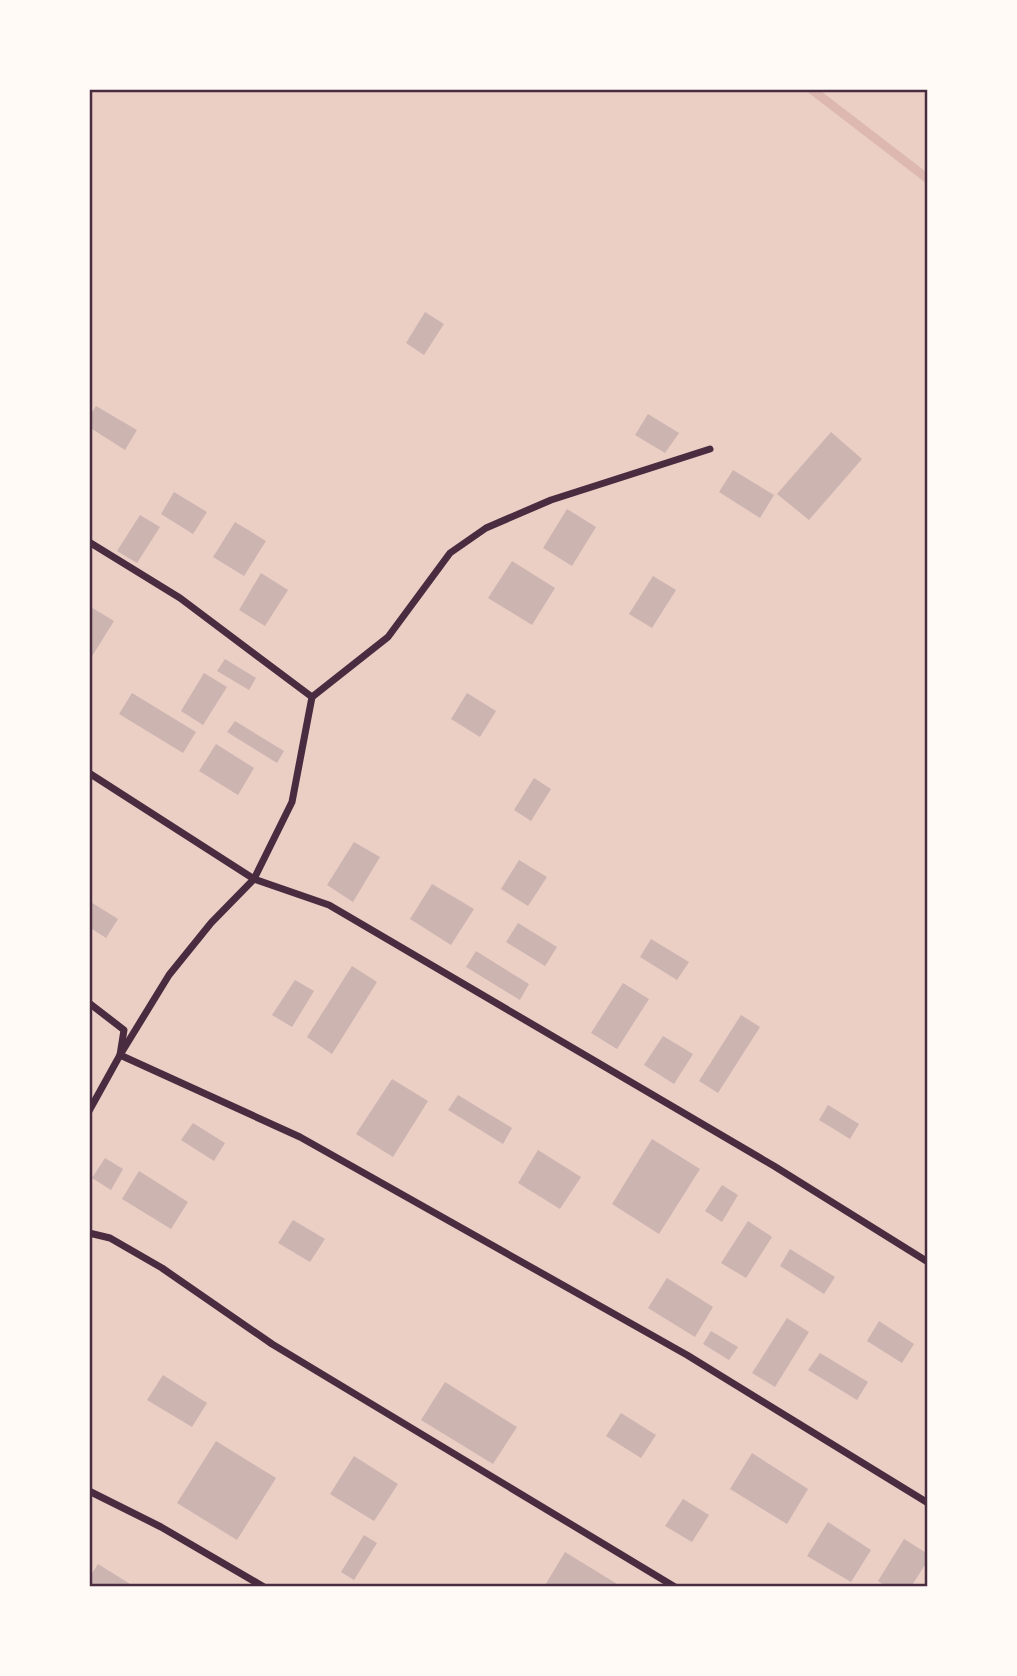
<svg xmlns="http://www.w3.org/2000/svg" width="1017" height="1676" font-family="'Titillium Web',sans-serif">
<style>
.green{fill:#ebcfc5}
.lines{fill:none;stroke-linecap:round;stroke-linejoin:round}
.stream{stroke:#dcb8b0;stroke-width:9}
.building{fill:#ccb4b1}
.minor{stroke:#4a2c40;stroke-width:7}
.neatline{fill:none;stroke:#4a2c40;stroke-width:2.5}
</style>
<rect width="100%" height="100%" fill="#f7e1d7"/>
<rect class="green" x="89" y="89" width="839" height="1498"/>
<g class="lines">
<polyline class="stream" points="811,89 928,179"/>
</g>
<g class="building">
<polygon points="425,312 444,324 424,355 406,343"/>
<polygon points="96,406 137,430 125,450 89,427 89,417"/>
<polygon points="648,414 679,433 665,453 635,435"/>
<polygon points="831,432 862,459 809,520 777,494"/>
<polygon points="733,470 774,495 760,518 719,492"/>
<polygon points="174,492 207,512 193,534 161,514"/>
<polygon points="567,509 596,527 572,566 543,548"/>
<polygon points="140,515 160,527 137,563 117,551"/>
<polygon points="235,522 266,541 244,576 213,557"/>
<polygon points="512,561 555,588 532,625 488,598"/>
<polygon points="261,573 288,590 265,626 239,610"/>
<polygon points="653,576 676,590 652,628 629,614"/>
<polygon points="89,606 114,621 89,661"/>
<polygon points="225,659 256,678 249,690 217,671"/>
<polygon points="204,673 227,687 203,725 181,711"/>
<polygon points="132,693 196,732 183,753 119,714"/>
<polygon points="467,693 496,711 480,737 451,719"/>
<polygon points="235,721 284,751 277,763 227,732"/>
<polygon points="216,744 254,768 238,795 199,771"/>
<polygon points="534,778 551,789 531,821 514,810"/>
<polygon points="354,842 380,857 353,902 327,885"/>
<polygon points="519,860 547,877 528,906 501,889"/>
<polygon points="432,884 474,909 451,945 410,919"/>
<polygon points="89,901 118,919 106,938 89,927"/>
<polygon points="518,923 557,947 545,966 506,942"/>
<polygon points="651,939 689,962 677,980 640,957"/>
<polygon points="476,951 529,984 520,1000 466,967"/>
<polygon points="352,966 377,982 332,1054 307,1037"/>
<polygon points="295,980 314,991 292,1027 272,1015"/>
<polygon points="623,983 649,999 617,1049 591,1033"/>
<polygon points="741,1015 760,1027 718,1093 699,1081"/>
<polygon points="663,1036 693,1054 674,1084 644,1065"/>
<polygon points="392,1079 428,1101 393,1157 356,1134"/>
<polygon points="458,1095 512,1128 503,1144 448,1110"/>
<polygon points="828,1105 859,1124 850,1139 819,1120"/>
<polygon points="193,1123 225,1143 214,1161 181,1140"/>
<polygon points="652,1139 700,1169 659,1234 612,1204"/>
<polygon points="538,1150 581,1177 560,1209 518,1183"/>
<polygon points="105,1158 123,1169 111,1190 92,1178"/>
<polygon points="139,1171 188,1202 171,1229 122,1199"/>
<polygon points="722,1185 738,1195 722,1222 705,1211"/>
<polygon points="293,1220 325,1239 310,1262 278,1243"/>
<polygon points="748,1221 772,1237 746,1278 721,1263"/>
<polygon points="790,1249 835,1277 824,1294 780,1266"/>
<polygon points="667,1278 713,1307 695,1337 648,1308"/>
<polygon points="787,1318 809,1332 775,1387 752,1373"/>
<polygon points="879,1321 914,1344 902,1363 867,1341"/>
<polygon points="711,1331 738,1347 729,1360 703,1344"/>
<polygon points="820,1353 868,1382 857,1400 808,1370"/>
<polygon points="163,1375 207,1403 192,1427 147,1400"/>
<polygon points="445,1382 517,1427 493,1464 421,1420"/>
<polygon points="621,1413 656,1435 641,1458 606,1436"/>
<polygon points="216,1441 276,1478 237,1540 177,1503"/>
<polygon points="752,1453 808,1489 787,1524 730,1489"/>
<polygon points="354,1456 398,1484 374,1521 330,1494"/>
<polygon points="683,1499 709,1515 692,1542 665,1526"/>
<polygon points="828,1522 871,1550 851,1582 807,1556"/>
<polygon points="364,1535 377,1543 354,1580 341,1572"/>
<polygon points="904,1539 928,1554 928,1560 911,1587 887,1587 878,1581"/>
<polygon points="565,1552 622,1587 544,1587"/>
<polygon points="98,1564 135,1587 89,1587 89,1578"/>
</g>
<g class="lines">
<g class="minor">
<polyline points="89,542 180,598 312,697"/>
<polyline points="312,697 388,637 450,553 486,528 551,500 710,449"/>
<polyline points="89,773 254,879 329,905 774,1166 928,1262"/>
<polyline points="89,1003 124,1030 120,1055 300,1137 687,1355 928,1503"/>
<polyline points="89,1111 120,1055 169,975 211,923 254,879 292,802 312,697"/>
<polyline points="89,1233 110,1238 162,1268 272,1344 675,1587"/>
<polyline points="89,1491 161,1527 264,1587"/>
</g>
</g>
<rect width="1017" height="1676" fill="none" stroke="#fffaf5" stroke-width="182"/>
<rect x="91" y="91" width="835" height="1494" class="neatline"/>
</svg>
